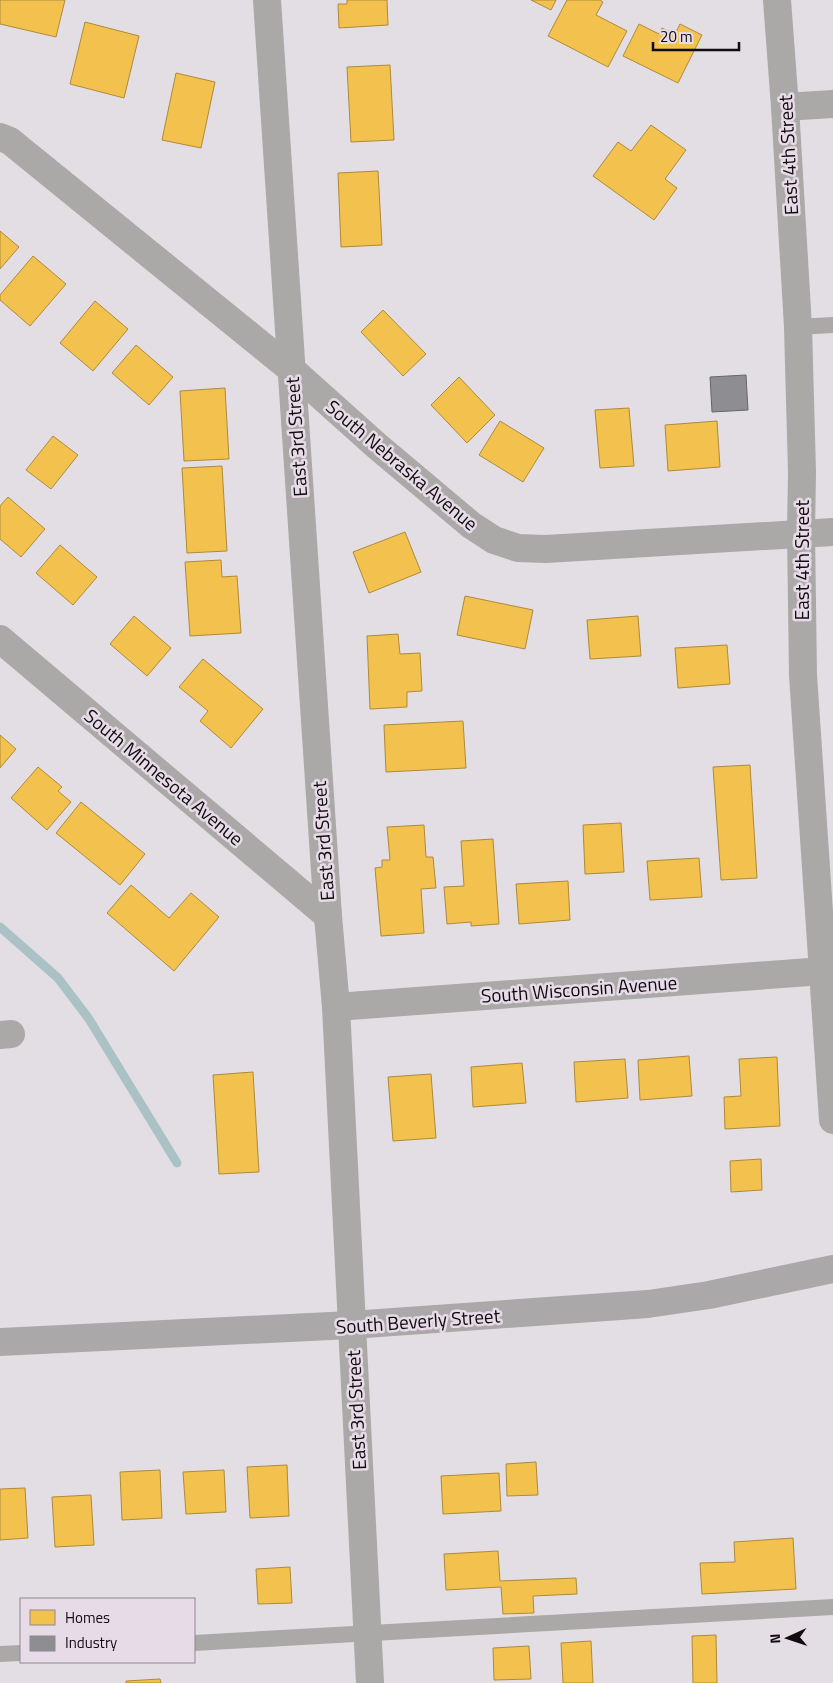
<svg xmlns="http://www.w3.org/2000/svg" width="833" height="1683" font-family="'Titillium Web',sans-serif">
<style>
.homes{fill:#f2c14e;stroke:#ae8a3b}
.industry{fill:#8d8d92;stroke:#67666b}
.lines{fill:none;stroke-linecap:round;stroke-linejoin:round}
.stream{stroke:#aac2c6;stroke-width:9}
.lane{stroke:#aba8a8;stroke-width:16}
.street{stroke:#aba8a8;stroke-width:28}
.secondary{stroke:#aaa8a8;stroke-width:28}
.labels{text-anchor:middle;stroke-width:5;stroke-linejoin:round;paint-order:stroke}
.street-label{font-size:19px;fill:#0f0b0f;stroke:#e6dbe6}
</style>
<rect width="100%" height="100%" fill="#e3dee3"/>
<g class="homes">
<polygon points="0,0 65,0 56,37 0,24"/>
<polygon points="347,0 387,0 388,25 339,28 338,4 347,4"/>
<polygon points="531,0 556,0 551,10"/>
<polygon points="567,0 600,0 603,2 596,15 627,31 608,67 548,36"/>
<polygon points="85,22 139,36 124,98 70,84"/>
<polygon points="639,24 659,34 662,28 675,34 680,24 702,35 678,83 623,56"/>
<polygon points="390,65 394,140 351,142 347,67"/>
<polygon points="176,73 215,82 201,148 162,140"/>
<polygon points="651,125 686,150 665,179 677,188 654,220 593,176 618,142 631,151"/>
<polygon points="378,171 382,245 341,247 338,173"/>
<polygon points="0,231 19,247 0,269"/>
<polygon points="33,256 66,284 30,326 0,300 0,295"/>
<polygon points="95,301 128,329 93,371 60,343"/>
<polygon points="383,310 426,354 403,376 361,332"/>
<polygon points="136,345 173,377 149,405 112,373"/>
<polygon points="459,377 495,415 467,443 431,405"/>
<polygon points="225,388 229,459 184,461 180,391"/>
<polygon points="629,408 634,466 600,468 595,410"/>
<polygon points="500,421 544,448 523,482 479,455"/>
<polygon points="717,421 720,467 668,471 665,425"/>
<polygon points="53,436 78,455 51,489 26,470"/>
<polygon points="222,466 227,551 187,553 182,468"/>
<polygon points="8,497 45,529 21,557 0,539 0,506"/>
<polygon points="405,532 421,572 369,593 353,552"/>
<polygon points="60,545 97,577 73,605 36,573"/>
<polygon points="221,560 222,577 237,576 241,633 190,636 185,562"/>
<polygon points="465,596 533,610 525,649 457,635"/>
<polygon points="134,616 171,648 147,676 110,644"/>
<polygon points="638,616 641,656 590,659 587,620"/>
<polygon points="398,634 400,654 420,653 422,691 407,692 407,707 370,709 367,636"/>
<polygon points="727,645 730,684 678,688 675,648"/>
<polygon points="203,659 263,709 231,748 200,721 208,711 179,687"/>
<polygon points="463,721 466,768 386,772 384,725"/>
<polygon points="0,735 16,749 0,768"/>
<polygon points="750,765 757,878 721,880 713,767"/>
<polygon points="38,767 62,787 58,791 71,802 47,830 11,798"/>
<polygon points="81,802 145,854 120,885 56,833"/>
<polygon points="621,823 624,872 585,874 583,825"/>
<polygon points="424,825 426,857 433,857 436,888 421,889 424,933 381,936 375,868 382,867 382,860 390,860 387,827"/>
<polygon points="493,839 499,924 471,926 471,922 447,924 444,887 464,886 461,841"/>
<polygon points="699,858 702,897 650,900 647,861"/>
<polygon points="568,881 570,920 519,924 516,884"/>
<polygon points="131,885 169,918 191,893 219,917 174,971 107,913"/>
<polygon points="689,1056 692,1096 640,1100 638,1060"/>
<polygon points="777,1057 780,1126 725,1129 724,1097 741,1096 739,1059"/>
<polygon points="625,1059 628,1098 576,1102 574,1062"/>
<polygon points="522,1063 526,1103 473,1107 471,1067"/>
<polygon points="253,1072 259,1172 219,1174 213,1075"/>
<polygon points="431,1074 436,1138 393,1141 388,1077"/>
<polygon points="761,1159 762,1190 731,1192 730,1161"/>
<polygon points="536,1462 538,1495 507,1496 506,1464"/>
<polygon points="287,1465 289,1516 250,1518 247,1467"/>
<polygon points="160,1470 162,1518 122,1520 120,1472"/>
<polygon points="224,1470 226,1512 186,1514 183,1472"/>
<polygon points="499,1473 501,1511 443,1514 441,1476"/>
<polygon points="25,1488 28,1538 0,1540 0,1489"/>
<polygon points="91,1495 94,1545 55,1547 52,1497"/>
<polygon points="793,1538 796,1589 702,1594 700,1563 735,1562 734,1542"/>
<polygon points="498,1551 500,1581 576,1578 577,1594 533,1596 534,1613 503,1614 501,1587 446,1590 444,1554"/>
<polygon points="290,1567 292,1603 258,1604 256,1569"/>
<polygon points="716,1635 717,1683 693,1683 692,1636"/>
<polygon points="591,1641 593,1683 563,1683 561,1643"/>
<polygon points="529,1646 531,1679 494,1680 493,1648"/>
<polygon points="160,1679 161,1683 126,1683 126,1681"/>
</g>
<polygon class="industry" points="746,375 748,410 712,412 710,377"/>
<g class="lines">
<polyline class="stream" points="0,927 58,978 89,1019 177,1163"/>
<g class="lane">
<polyline points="798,327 833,325"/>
<polyline points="194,1643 833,1607"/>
<polyline points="0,1654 21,1653"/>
</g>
<g class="street">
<polyline points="267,0 328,916 336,1007 370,1683"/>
<polyline points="777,0 785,107 798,327 802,472 801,533 803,675 833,1120"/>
<polyline points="785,107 833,104"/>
<polyline points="0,137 10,141 292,370 377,446 471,525 494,540 518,548 546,549 833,532"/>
<polyline points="0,639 328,916"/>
<polyline points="336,1007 823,971"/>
<polyline points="0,1035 11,1034"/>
</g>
<polyline class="secondary" points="0,1342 351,1325 648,1304 709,1295 833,1269"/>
</g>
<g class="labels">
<g class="street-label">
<text transform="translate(788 155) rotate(-93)" y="7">East 4th Street</text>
<text transform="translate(296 437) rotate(-94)" y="7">East 3rd Street</text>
<text transform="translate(402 465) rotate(40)" y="7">South Nebraska Avenue</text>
<text transform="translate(802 560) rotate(-90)" y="7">East 4th Street</text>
<text transform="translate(164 777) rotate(40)" y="7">South Minnesota Avenue</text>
<text transform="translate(323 841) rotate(-94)" y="7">East 3rd Street</text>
<text transform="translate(579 989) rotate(-4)" y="7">South Wisconsin Avenue</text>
<text transform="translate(418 1321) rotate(-4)" y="7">South Beverly Street</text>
<text transform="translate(356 1410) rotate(-93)" y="7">East 3rd Street</text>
</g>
</g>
<rect x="20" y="1598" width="175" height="65" fill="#e6dbe6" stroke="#908890"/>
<rect x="30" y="1610" width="25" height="15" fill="#f2c14e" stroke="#908890"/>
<text x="65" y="1623" font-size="15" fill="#0f0b0f">Homes</text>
<rect x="30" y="1636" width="25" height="15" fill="#8d8d92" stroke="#908890"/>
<text x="65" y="1648" font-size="15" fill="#0f0b0f">Industry</text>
<g transform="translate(788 1638) rotate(267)" stroke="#e6dbe6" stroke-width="4" paint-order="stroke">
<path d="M0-4L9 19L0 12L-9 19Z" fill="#0f0b0f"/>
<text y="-8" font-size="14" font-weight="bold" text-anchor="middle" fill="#0f0b0f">N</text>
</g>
<path d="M653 42v8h86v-8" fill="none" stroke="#0f0b0f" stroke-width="2.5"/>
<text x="660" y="42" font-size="15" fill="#0f0b0f" stroke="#e6dbe6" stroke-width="4" paint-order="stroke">20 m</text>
</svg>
